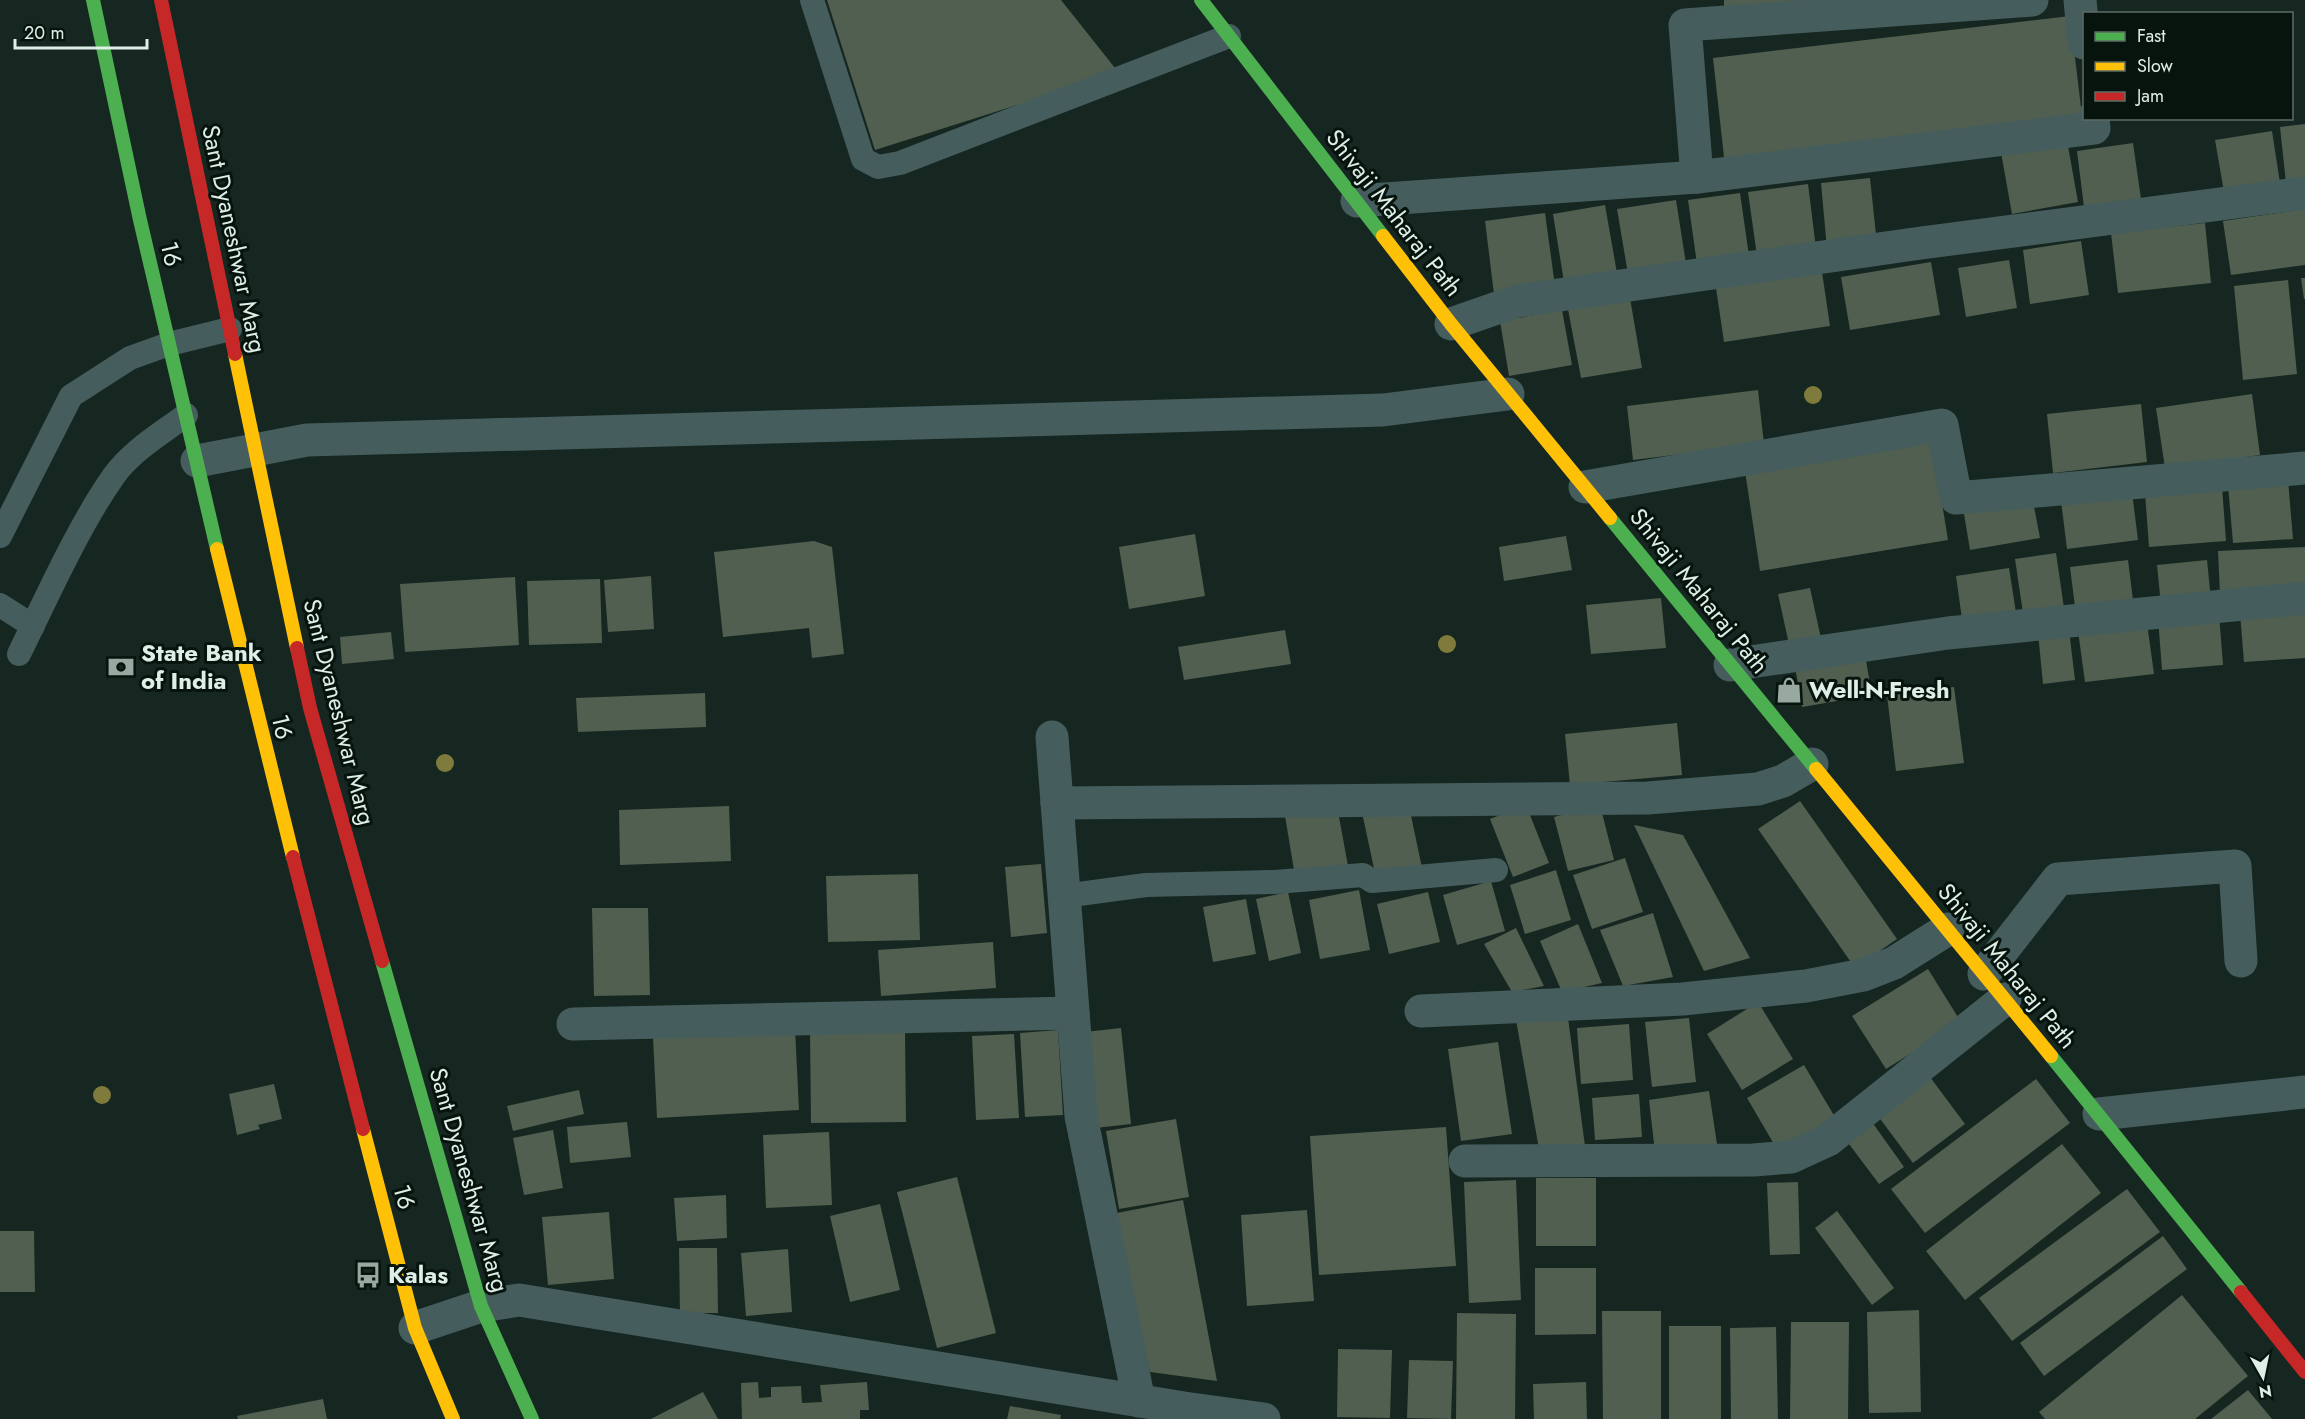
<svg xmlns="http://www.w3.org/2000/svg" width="2305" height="1419" font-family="Jost,sans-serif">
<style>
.building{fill:#505f4f}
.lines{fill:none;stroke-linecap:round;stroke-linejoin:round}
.lane{stroke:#455e5d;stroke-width:24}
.street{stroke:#455e5d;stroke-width:33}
.fast{stroke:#4caf50;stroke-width:14}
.slow{stroke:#ffc107;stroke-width:14}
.jam{stroke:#c62828;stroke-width:14}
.tree{fill:#7e7b3c}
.labels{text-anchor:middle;stroke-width:6;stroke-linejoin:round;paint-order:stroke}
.street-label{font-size:24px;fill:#ddefe6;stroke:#07140e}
.poi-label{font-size:24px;font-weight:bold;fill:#ddefe6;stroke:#07140e;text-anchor:start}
</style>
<rect width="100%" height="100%" fill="#162721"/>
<g class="building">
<polygon points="827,0 1061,0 1119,73 875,150"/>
<polygon points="1724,0 1814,0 1724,8"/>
<polygon points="2070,16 2083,124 1725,166 1713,58"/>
<polygon points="2305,124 2305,181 2286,183 2280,127"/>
<polygon points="2272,131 2280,183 2224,192 2215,140"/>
<polygon points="2066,135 2078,202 2012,214 2000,147"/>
<polygon points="2133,143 2141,199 2084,207 2077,151"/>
<polygon points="1870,178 1877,244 1827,249 1821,183"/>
<polygon points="1808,184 1816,248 1757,256 1748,192"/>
<polygon points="1740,193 1749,256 1697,264 1688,200"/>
<polygon points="1676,200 1686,264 1628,274 1617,209"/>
<polygon points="1605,205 1617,273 1564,282 1553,214"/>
<polygon points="2305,209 2305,265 2231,275 2223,221"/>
<polygon points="1545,213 1555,286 1494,294 1485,221"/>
<polygon points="2205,223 2211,283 2118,293 2111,233"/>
<polygon points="2081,241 2089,295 2030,304 2023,250"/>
<polygon points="2009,260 2017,308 1966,317 1958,268"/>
<polygon points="1931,262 1940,315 1850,330 1841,277"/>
<polygon points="1822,272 1830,326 1724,342 1716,288"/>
<polygon points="2301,278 2305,278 2305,299 2304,299"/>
<polygon points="2288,280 2297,374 2243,380 2234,286"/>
<polygon points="1630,298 1642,368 1581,378 1568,309"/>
<polygon points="1562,310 1572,365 1509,376 1500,321"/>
<polygon points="1758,390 1764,444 1633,460 1627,406"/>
<polygon points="2252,394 2260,455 2165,468 2156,408"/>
<polygon points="2141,404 2147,462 2053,473 2047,414"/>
<polygon points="1932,441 1948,540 1760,571 1745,471"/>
<polygon points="2288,480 2293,539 2233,543 2228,485"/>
<polygon points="2222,486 2226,541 2149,547 2145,493"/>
<polygon points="2132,492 2138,540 2067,549 2061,501"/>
<polygon points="2032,496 2040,538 1970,550 1963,508"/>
<polygon points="1195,534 1205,596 1129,609 1119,547"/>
<polygon points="1566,536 1572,570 1504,581 1499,547"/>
<polygon points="814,541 832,547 844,654 812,658 809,628 723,637 714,552"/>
<polygon points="2305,547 2305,589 2220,594 2218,551"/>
<polygon points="2056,553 2065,615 2024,620 2015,559"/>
<polygon points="2128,560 2134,608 2076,615 2070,567"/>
<polygon points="2207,560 2211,600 2161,605 2157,565"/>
<polygon points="2009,568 2017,619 1963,626 1956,576"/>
<polygon points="651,576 654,629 608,632 604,580"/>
<polygon points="515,577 519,645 405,652 400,584"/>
<polygon points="600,579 602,643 529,645 527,581"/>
<polygon points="1810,588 1822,643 1790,649 1778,594"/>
<polygon points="1661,598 1666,648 1591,654 1586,605"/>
<polygon points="2305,608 2305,658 2244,662 2240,613"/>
<polygon points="2219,614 2223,665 2162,670 2158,618"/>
<polygon points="2147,623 2154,674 2085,682 2078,631"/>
<polygon points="1285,630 1291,664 1184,680 1178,647"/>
<polygon points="2069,630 2075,680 2043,684 2038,633"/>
<polygon points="391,632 394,659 342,664 340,637"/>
<polygon points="1864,649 1872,695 1802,707 1794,661"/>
<polygon points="1954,687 1964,763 1896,771 1887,695"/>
<polygon points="705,693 706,727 578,732 576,698"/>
<polygon points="1677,723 1682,775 1570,785 1565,734"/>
<polygon points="1800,801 1897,939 1855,968 1758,829"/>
<polygon points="1526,805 1549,863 1513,877 1490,819"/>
<polygon points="1600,805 1614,860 1568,871 1554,817"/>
<polygon points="729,806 731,861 620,865 619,810"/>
<polygon points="1337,806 1348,866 1295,876 1285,816"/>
<polygon points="1409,806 1422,868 1376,878 1363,817"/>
<polygon points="1634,825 1683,835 1750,958 1704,971"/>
<polygon points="1625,858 1643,912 1592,929 1573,875"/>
<polygon points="1041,864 1047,933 1011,937 1005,867"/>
<polygon points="1556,870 1571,920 1525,934 1510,885"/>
<polygon points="918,874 920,940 828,942 826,876"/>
<polygon points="1491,881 1505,931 1457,945 1443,895"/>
<polygon points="1359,890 1370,950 1320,959 1309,900"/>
<polygon points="1288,892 1301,953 1269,961 1256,899"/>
<polygon points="1428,892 1440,942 1389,954 1377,904"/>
<polygon points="1246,899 1256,954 1213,962 1203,907"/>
<polygon points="592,908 648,908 650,995 594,996"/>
<polygon points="1653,913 1673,977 1623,986 1600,930"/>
<polygon points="1578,924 1602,983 1562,992 1540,941"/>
<polygon points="1516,928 1544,986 1512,992 1484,944"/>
<polygon points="993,942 996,988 881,996 878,950"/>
<polygon points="1928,969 1961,1022 1886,1069 1852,1016"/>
<polygon points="1758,1002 1793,1059 1742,1090 1707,1034"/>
<polygon points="1568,1018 1585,1146 1539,1149 1516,1020"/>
<polygon points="1689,1018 1696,1082 1652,1087 1645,1022"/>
<polygon points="1629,1024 1633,1080 1581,1084 1577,1028"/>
<polygon points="1121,1028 1131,1124 1095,1128 1085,1032"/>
<polygon points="795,1029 799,1110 657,1118 653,1037"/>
<polygon points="1058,1030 1063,1115 1025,1117 1020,1033"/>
<polygon points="905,1032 906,1122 811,1123 810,1033"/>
<polygon points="1014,1034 1019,1118 976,1120 972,1036"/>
<polygon points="1498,1042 1512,1134 1461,1141 1448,1049"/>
<polygon points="1804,1065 1835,1117 1778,1151 1747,1098"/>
<polygon points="1930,1077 1965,1124 1913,1163 1878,1116"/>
<polygon points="2036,1079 2070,1123 1925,1233 1891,1189"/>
<polygon points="274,1084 282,1119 258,1125 260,1129 237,1135 229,1094"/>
<polygon points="579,1090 584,1114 513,1131 507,1106"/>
<polygon points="1709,1091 1717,1144 1655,1152 1649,1100"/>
<polygon points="1639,1094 1642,1137 1595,1140 1592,1098"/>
<polygon points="1176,1119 1189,1197 1119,1209 1106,1131"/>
<polygon points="627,1122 631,1157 570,1163 567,1127"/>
<polygon points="1872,1122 1904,1167 1879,1184 1846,1140"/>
<polygon points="1446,1127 1456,1266 1319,1275 1310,1136"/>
<polygon points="553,1130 563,1188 524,1195 513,1138"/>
<polygon points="829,1132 832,1205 766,1208 763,1135"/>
<polygon points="2062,1144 2101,1193 1965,1300 1926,1251"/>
<polygon points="957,1177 996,1333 937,1348 897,1192"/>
<rect x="1536" y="1178" width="60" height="68"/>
<polygon points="1516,1180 1521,1300 1469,1303 1464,1182"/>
<polygon points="1798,1182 1800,1254 1770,1255 1767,1183"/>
<polygon points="2127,1189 2160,1232 2012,1341 1979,1298"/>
<polygon points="726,1195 727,1238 677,1241 674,1198"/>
<polygon points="1183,1200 1217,1381 1150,1372 1112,1214"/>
<polygon points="880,1204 900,1290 850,1302 830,1216"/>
<polygon points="1307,1210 1314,1301 1247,1306 1241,1215"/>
<polygon points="1837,1211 1894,1288 1872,1305 1815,1228"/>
<polygon points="609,1212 614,1279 548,1285 542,1217"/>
<polygon points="0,1231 34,1231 35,1292 0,1292"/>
<polygon points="2163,1236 2187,1269 2044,1376 2020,1343"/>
<polygon points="679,1248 717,1248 718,1313 680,1313"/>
<polygon points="788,1249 792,1312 746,1316 741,1253"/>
<polygon points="1535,1268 1596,1268 1596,1334 1535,1335"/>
<polygon points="2182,1295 2248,1376 2195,1419 2045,1419 2039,1412"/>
<polygon points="1919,1310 1921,1412 1869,1413 1867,1312"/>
<polygon points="1602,1311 1661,1311 1661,1419 1603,1419"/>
<polygon points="1457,1313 1516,1314 1515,1419 1456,1419"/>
<polygon points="1791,1322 1849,1322 1848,1419 1790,1419"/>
<rect x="1669" y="1326" width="52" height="93"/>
<polygon points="1776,1327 1778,1419 1731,1419 1730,1328"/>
<polygon points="1338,1349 1392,1350 1390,1418 1337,1417"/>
<polygon points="1409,1360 1453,1361 1451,1419 1407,1418"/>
<polygon points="758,1382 759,1398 771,1397 771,1387 801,1386 802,1403 822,1402 820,1385 867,1382 869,1410 860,1410 860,1419 742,1419 741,1383"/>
<polygon points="1586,1382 1587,1419 1534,1419 1533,1384"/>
<polygon points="2248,1390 2272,1419 2211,1419"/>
<polygon points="703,1392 718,1419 651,1419"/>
<polygon points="323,1399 327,1419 238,1419 237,1416"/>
<polygon points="1010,1406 1061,1415 1060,1419 1007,1419"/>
</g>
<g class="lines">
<g class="lane">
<polyline points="812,0 863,159 878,167 900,163 1229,36"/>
<polyline points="0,536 71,396 130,358 169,344 230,329"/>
<polyline points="0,605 33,626"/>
<path d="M19,654C46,599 78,527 113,477C131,451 162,433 186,415"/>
<polyline points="1064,896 1146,885 1275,882 1363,875 1372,881 1496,870"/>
</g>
<g class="street">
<polyline points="2080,0 2084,43"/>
<polyline points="1697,177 2094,128 2093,118"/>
<polyline points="1357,201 1697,177 1685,25 2032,0"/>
<polyline points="1451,324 1517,301 1921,243 2305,193"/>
<polyline points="197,461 307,440 1383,410 1508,394"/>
<polyline points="1585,487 1942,425 1956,498 2305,468"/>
<polyline points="1730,665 1948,633 2305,598"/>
<polyline points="1052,737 1081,1116 1139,1401"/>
<polyline points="1057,803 1648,798 1758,789 1783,781 1812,764"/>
<polyline points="1984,974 2058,879 2235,866 2241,961"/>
<polyline points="1421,1011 1683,999 1806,986 1863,975 1894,963 1948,929"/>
<polyline points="573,1024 1073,1013"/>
<polyline points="2099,1114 2305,1092"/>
<polyline points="1465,1161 1753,1160 1791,1157 1828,1140 2005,999"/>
<polyline points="415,1328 481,1306 519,1300 1184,1408 1264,1419"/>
</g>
<g class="fast">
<polyline points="93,0 140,220 217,549"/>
<polyline points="1201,0 1383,236"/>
<polyline points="1610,518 1816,769"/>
<polyline points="382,961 481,1306 532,1419"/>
<polyline points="2051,1056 2241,1292"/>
</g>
<g class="slow">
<polyline points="1383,236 1451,324 1610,518"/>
<polyline points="235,354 297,648"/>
<polyline points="217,549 293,857"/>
<polyline points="1816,769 2051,1056"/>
<polyline points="363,1129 415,1328 453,1419"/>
</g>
<g class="jam">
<polyline points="161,0 235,354"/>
<polyline points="297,648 310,708 382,961"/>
<polyline points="293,857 363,1129"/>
<polyline points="2241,1292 2305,1372"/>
</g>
</g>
<g class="tree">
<circle cx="1813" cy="395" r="9"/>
<circle cx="1447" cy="644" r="9"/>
<circle cx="445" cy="763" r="9"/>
<circle cx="102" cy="1095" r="9"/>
</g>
<defs>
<g id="bank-bare" transform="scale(2.07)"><path d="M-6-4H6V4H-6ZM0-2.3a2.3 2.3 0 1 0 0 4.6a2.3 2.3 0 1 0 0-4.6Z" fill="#97a9a1" stroke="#07140e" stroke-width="2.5" paint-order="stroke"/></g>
<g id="shop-bare" transform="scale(2.07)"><path d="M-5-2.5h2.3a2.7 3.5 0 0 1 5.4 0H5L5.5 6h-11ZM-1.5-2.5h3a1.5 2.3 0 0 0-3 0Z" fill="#97a9a1" stroke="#07140e" stroke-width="2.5" paint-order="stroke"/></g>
<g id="bus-bare" transform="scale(2.07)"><path d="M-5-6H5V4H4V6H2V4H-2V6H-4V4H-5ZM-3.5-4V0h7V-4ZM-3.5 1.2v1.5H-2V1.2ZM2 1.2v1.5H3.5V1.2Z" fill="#97a9a1" stroke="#07140e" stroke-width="2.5" paint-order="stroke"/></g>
</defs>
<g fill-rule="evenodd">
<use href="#bank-bare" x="121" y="667"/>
<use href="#shop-bare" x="1789" y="690"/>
<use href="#bus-bare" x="368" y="1275"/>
</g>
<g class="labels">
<g class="street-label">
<text transform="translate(1394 213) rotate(52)" y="8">Shivaji Maharaj Path</text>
<text transform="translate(234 239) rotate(78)" y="8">Sant Dyaneshwar Marg</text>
<text transform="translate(171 254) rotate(77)" y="8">16</text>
<text transform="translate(1699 591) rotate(51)" y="8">Shivaji Maharaj Path</text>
<text transform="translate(339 712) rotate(76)" y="8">Sant Dyaneshwar Marg</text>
<text transform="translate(282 727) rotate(77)" y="8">16</text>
<text transform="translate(2007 966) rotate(51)" y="8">Shivaji Maharaj Path</text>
<text transform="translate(469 1180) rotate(74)" y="8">Sant Dyaneshwar Marg</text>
<text transform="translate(404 1197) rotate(75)" y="8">16</text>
</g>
<g class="poi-label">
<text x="141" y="661">State Bank<tspan x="141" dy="28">of India</tspan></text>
<text x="1809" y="698">Well-N-Fresh</text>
<text x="388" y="1283">Kalas</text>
</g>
</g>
<rect x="2083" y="12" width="210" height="108" fill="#07140e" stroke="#5d6c64" stroke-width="1.5"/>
<rect x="2095" y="32" width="30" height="9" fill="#4caf50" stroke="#5d6c64" stroke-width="1.5"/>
<text x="2137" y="42" font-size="18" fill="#ddefe6">Fast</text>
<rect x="2095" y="62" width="30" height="9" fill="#ffc107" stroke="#5d6c64" stroke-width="1.5"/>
<text x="2137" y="72" font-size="18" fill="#ddefe6">Slow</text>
<rect x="2095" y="92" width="30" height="9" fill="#c62828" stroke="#5d6c64" stroke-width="1.5"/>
<text x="2137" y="102" font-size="18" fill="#ddefe6">Jam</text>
<g transform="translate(2263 1377) rotate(171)" stroke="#07140e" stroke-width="4.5" paint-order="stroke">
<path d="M0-4.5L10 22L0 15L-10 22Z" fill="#ddefe6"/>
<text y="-9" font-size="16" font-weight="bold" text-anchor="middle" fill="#ddefe6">N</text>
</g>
<path d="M15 39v9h132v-9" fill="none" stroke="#ddefe6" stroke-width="3"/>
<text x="24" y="39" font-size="18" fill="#ddefe6" stroke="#07140e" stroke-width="4.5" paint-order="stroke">20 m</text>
</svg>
